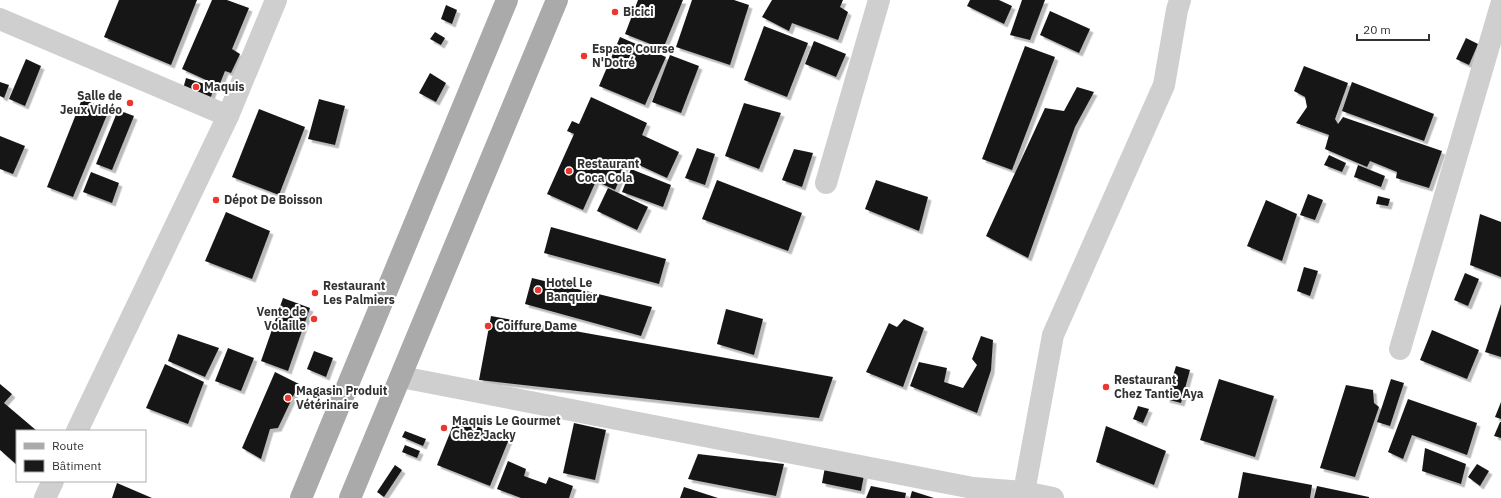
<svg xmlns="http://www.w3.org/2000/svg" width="1501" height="498" font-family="'IBM Plex Sans',sans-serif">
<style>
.building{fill:#191919;filter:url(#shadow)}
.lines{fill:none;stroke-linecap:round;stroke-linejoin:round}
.street{stroke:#cfcfcf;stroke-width:22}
.primary{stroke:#aaa;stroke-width:22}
.poi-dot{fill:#ec3630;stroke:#fff;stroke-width:1.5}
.labels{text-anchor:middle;stroke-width:4;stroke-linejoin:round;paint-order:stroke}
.poi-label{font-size:12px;font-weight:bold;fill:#323232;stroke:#fff;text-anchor:start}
</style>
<defs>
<filter id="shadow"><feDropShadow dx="3.5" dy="3.5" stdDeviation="0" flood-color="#0004"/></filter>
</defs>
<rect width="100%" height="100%" fill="#fff"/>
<g class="building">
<polygon points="119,0 197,0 171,65 104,37"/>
<polygon points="212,0 227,0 249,8 232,49 240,54 231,73 225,71 219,86 182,69"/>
<polygon points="638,0 683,0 663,49 625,34"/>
<polygon points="692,0 734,0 749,5 730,65 676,47"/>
<polygon points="772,0 843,0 840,7 848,12 838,40 792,23 789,31 762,17"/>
<polygon points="970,0 999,0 1012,6 1004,24 967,6"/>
<polygon points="1022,0 1045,0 1030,40 1010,35"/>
<polygon points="446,5 457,10 452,24 441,19"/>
<polygon points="1050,11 1090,29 1079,53 1040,35"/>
<polygon points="764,26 808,43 787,97 744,80"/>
<polygon points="435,32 445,38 441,45 430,39"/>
<polygon points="620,37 666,57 645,105 599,86"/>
<polygon points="1466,38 1478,44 1469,65 1456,59"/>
<polygon points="814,41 846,54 836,77 805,64"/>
<polygon points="1025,46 1055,57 1012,170 982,159"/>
<polygon points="670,55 699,66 681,113 652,102"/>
<polygon points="26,59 41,66 25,106 9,99"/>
<polygon points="1304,66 1348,83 1335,119 1338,124 1343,117 1442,151 1429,188 1396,178 1397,172 1370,161 1367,167 1325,149 1329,135 1296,123 1307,107 1305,97 1294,91"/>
<polygon points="430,73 446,83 436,102 419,93"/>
<polygon points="186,78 214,87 210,100 183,89"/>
<polygon points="0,82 9,85 4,98 0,96"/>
<polygon points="1352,82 1434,114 1424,141 1342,111"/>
<polygon points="1077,87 1094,92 1075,127 1028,258 986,236 1045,108 1064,111"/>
<polygon points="591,97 647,123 642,135 679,152 667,178 628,160 615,190 596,181 583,210 547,194 574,134 567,131 572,121 579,124"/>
<polygon points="82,99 109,110 73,197 47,187"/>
<polygon points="319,99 345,106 335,145 308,139"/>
<polygon points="744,103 781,113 759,169 725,156"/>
<polygon points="259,109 305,127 279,195 232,177"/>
<polygon points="118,110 134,116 112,170 96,164"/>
<polygon points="0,136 25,146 13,174 0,169"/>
<polygon points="697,148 715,154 705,185 685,178"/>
<polygon points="794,149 813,153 802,187 782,180"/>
<polygon points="1329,155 1346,163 1342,172 1324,165"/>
<polygon points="1358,165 1385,176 1381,187 1354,177"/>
<polygon points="631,169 671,185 663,207 622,192"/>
<polygon points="91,172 119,183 112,203 83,192"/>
<polygon points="717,180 802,213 788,251 702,219"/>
<polygon points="876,180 928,197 919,231 865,209"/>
<polygon points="608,188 648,207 637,230 597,211"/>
<polygon points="1308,194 1323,200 1315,220 1300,215"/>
<polygon points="1378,196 1390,199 1388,206 1376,204"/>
<polygon points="1266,200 1297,214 1282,261 1247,246"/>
<polygon points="226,212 270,231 252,279 205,261"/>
<polygon points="1480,214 1501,222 1501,277 1470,265"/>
<polygon points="551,227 666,259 659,284 544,253"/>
<polygon points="1304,267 1318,271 1310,296 1297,291"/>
<polygon points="1465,273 1479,279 1468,306 1454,300"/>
<polygon points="532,278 652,307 641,336 525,304"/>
<polygon points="283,298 310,308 288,371 261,361"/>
<polygon points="1501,304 1501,357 1485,352"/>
<polygon points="726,309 763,319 754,355 717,344"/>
<polygon points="491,316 833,377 819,418 479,380"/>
<polygon points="904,319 924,328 903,387 866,372 889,323 897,327"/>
<polygon points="1432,330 1479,350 1467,379 1420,360"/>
<polygon points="178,334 219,348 205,377 168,361"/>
<polygon points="981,336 993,340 991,370 977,413 910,386 919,362 947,368 944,382 963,388 977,365 972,359"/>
<polygon points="228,348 254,358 241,391 215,381"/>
<polygon points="314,351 333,358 326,377 307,369"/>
<polygon points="165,364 204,382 188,424 146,408"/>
<polygon points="1176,366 1190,370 1181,403 1166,399"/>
<polygon points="275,372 299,384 278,428 270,429 261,459 242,448"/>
<polygon points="1219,379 1274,396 1255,457 1200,440"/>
<polygon points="1391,379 1404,383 1390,426 1377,422"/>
<polygon points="0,384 12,394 4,403 37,431 17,431 17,465 0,450"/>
<polygon points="1346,385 1373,390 1374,403 1379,407 1355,477 1320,468"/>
<polygon points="1408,399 1477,423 1467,455 1412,435 1403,459 1388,452"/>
<polygon points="1501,402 1501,419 1495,417"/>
<polygon points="1138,406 1149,409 1143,423 1133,419"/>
<polygon points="456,418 509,439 490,486 437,465"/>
<polygon points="1500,422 1501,422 1501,438 1494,436"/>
<polygon points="574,423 606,430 595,480 563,473"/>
<polygon points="1106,426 1166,451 1154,485 1096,462"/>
<polygon points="405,431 426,439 423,446 402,437"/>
<polygon points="405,445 420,451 417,458 402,452"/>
<polygon points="1425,448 1466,464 1461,484 1422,471"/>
<polygon points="698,454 784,464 776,496 688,479"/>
<polygon points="508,461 526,469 524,476 546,484 549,477 573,486 569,498 521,498 497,489"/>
<polygon points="1477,464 1489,471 1480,486 1468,477"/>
<polygon points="395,465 402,470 384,497 377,492"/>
<polygon points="825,467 864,475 861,491 822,483"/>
<polygon points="1243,472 1312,485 1310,498 1238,498"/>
<polygon points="117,483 152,498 112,498"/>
<polygon points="871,486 906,493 905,498 866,498"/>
<polygon points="1317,486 1369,497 1369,498 1314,498"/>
<polygon points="684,487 718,498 680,498"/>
<polygon points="912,491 934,498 910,498"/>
</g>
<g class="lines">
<g class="street">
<polyline points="0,19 228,116"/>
<polyline points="826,183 879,0"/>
<polyline points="1400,349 1501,5"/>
<polyline points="401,377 973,488 1024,492 1053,498"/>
<polyline points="77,431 228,116 276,0"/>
<polyline points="1024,492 1053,335 1164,85 1177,10 1180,0"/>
<polyline points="45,498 53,481"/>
</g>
<g class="primary">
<polyline points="301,498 507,0"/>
<polyline points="350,498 557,0"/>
</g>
</g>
<g class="poi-dot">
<circle cx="615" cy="12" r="4"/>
<circle cx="584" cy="56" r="4"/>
<circle cx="196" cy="87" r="4"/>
<circle cx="130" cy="103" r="4"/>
<circle cx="569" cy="171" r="4"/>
<circle cx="216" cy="200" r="4"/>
<circle cx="538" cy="290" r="4"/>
<circle cx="315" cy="293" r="4"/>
<circle cx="314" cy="319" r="4"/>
<circle cx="488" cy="326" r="4"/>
<circle cx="1106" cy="387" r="4"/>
<circle cx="288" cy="398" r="4"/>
<circle cx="444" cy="428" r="4"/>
</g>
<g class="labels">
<g class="poi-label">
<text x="623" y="16">Bicici</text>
<text x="592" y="53">Espace Course<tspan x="592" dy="14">N'Dotré</tspan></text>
<text x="204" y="91">Maquis</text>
<text x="122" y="100" text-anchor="end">Salle de<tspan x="122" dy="14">Jeux Vidéo</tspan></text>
<text x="577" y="168">Restaurant<tspan x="577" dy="14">Coca Cola</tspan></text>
<text x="224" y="204">Dépot De Boisson</text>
<text x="546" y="287">Hotel Le<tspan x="546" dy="14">Banquier</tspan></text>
<text x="323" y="290">Restaurant<tspan x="323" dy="14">Les Palmiers</tspan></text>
<text x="306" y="316" text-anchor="end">Vente de<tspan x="306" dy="14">Volaille</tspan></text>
<text x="496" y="330">Coiffure Dame</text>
<text x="1114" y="384">Restaurant<tspan x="1114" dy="14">Chez Tantie Aya</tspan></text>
<text x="296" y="395">Magasin Produit<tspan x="296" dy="14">Vétérinaire</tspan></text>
<text x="452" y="425">Maquis Le Gourmet<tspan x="452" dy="14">Chez Jacky</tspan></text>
</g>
</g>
<rect x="16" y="430" width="130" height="52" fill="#ffffff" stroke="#adadad"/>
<rect x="24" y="443" width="20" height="6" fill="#aaaaaa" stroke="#adadad"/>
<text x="52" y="450" font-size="12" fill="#323232">Route</text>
<rect x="24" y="460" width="20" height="12" fill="#191919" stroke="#adadad"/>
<text x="52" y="470" font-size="12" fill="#323232">Bâtiment</text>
<path d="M1357 34v6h72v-6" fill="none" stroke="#323232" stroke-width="2"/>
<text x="1363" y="34" font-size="12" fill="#323232" stroke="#ffffff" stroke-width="3" paint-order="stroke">20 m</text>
</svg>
